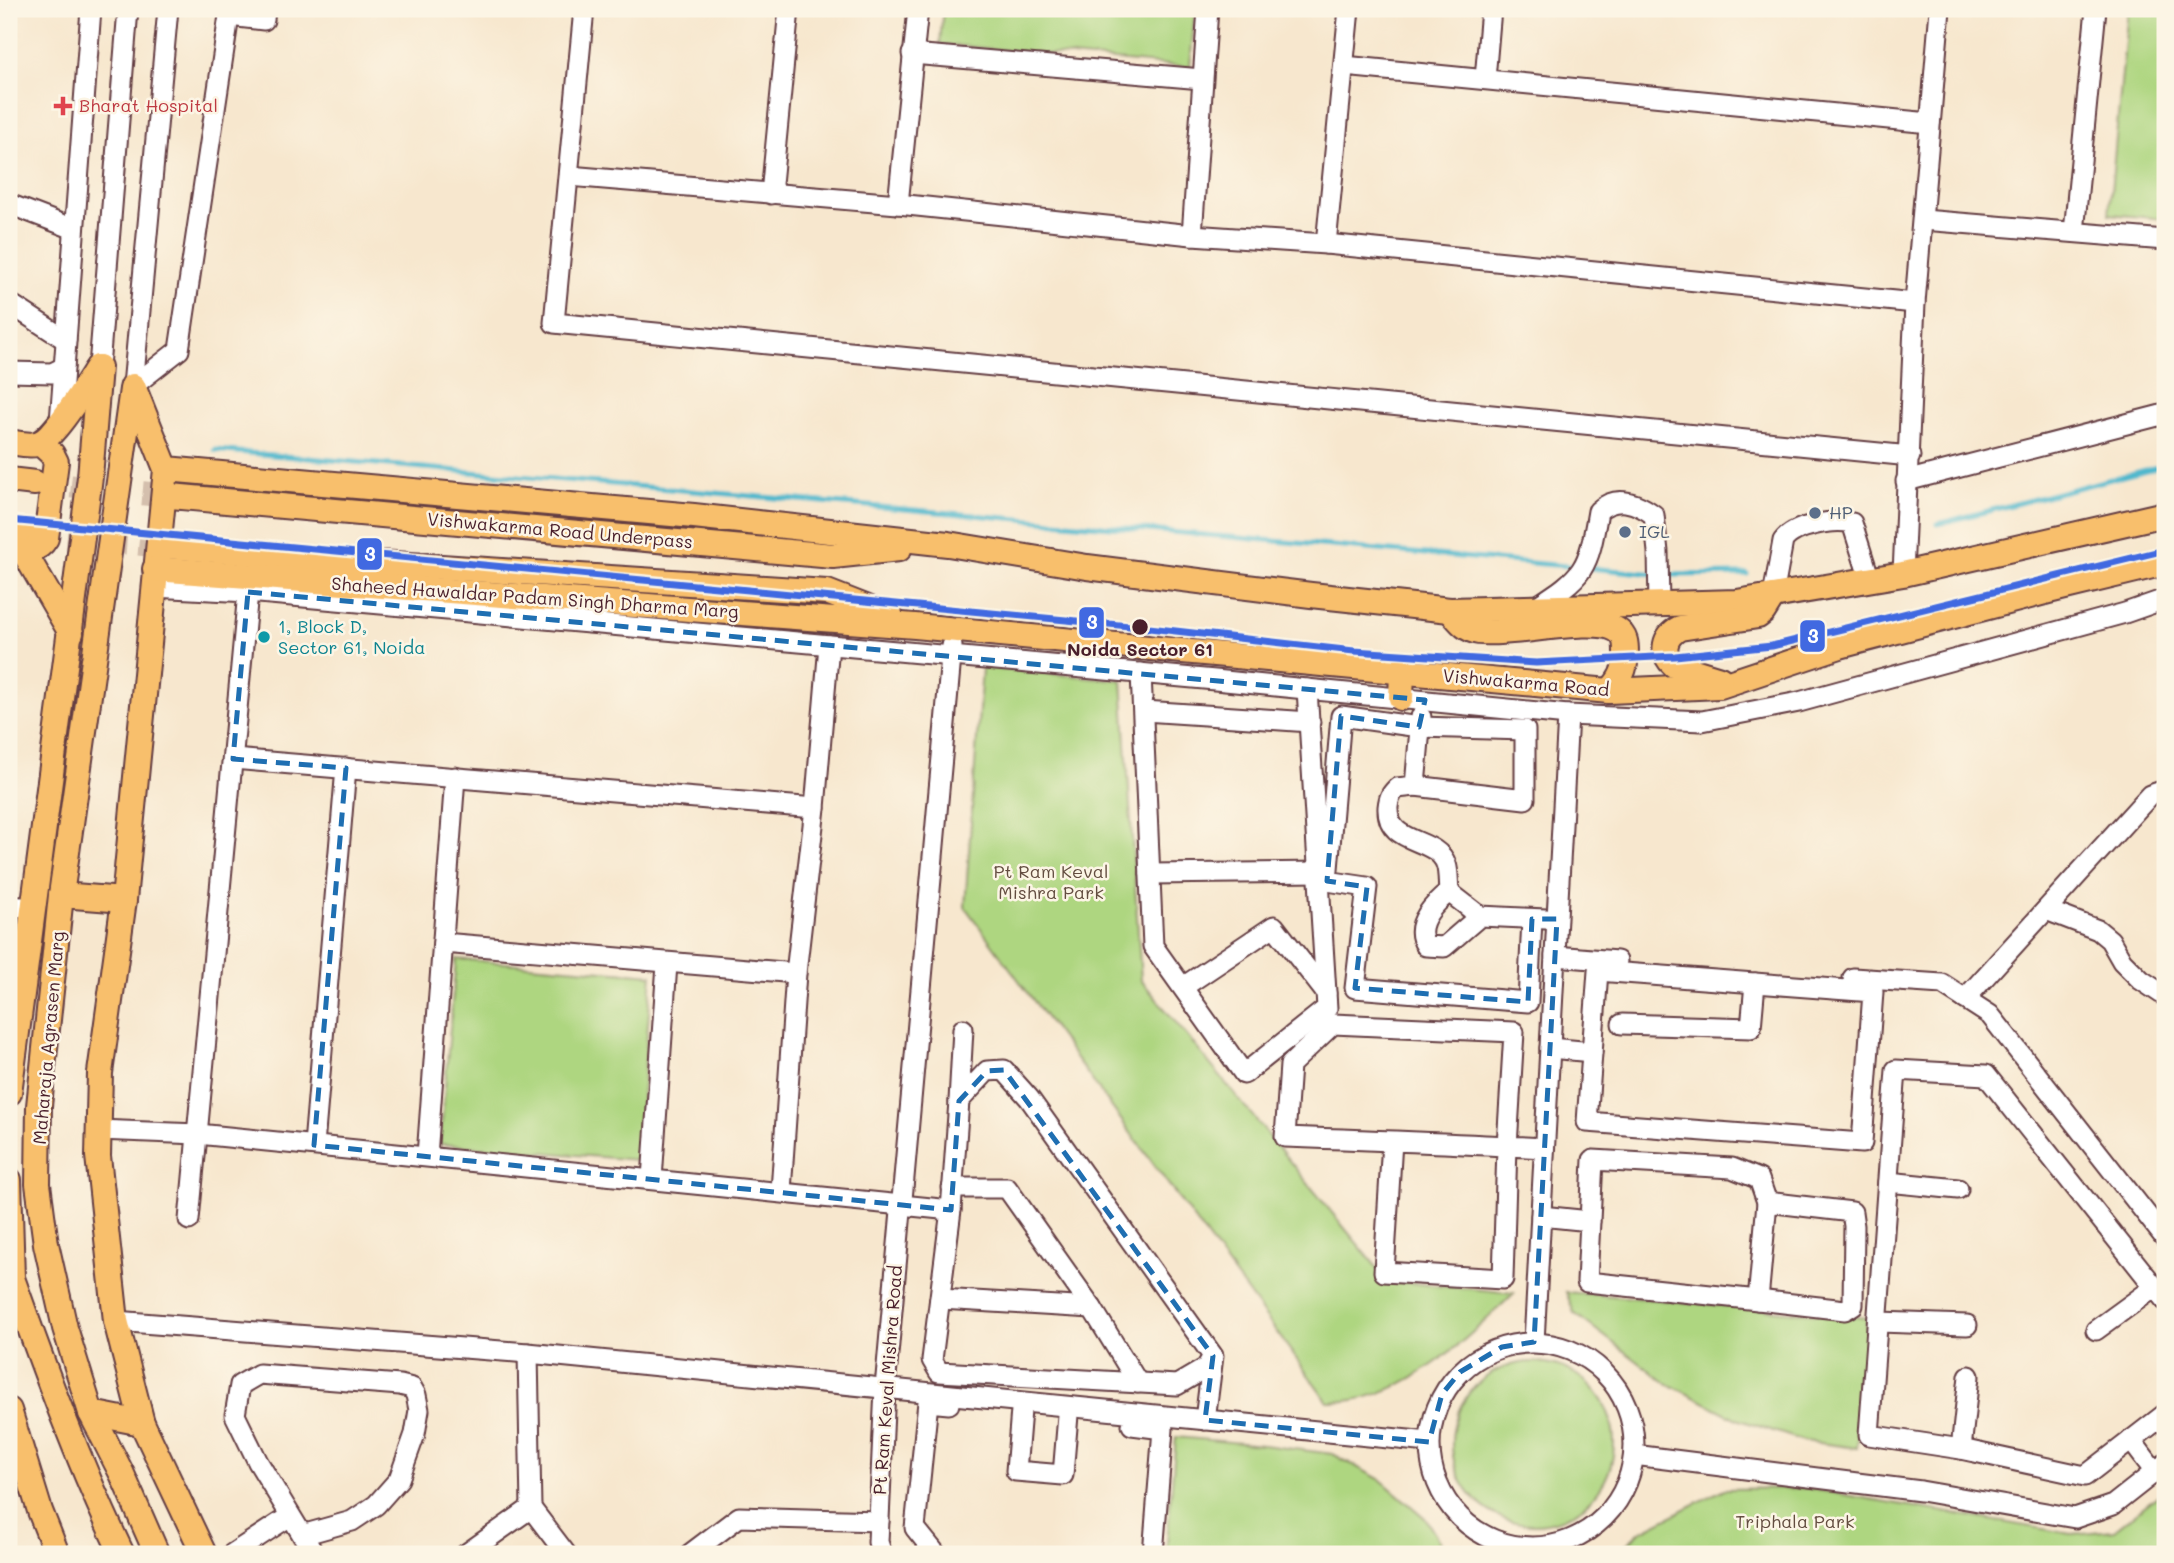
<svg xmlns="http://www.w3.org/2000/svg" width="2174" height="1563" font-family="Mali,sans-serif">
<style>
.green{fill:#aed680;stroke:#7c7a56;stroke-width:2}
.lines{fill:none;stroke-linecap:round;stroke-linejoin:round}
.stream{stroke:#4fb8cd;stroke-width:5}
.major-tunnel{stroke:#d4bfad;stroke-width:24;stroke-dasharray:24 12;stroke-linecap:butt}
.minor-casing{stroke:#643d43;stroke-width:23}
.major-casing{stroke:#643d43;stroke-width:28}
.minor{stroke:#fff;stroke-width:19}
.major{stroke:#f8bf6c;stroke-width:24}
.metro-1-casing{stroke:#fcf5e5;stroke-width:12}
.metro-1{stroke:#4169e1;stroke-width:7}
.marked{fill:none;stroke:#1f6fb2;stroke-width:5;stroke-dasharray:14 9;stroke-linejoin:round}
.health-dot{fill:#e0444e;stroke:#fcf5e5;stroke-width:2.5}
.service-dot{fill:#5c6f8a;stroke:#fcf5e5;stroke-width:2.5}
.stop-dot{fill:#4a1f2b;stroke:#fcf5e5;stroke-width:2.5}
.culture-dot{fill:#0f9aa8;stroke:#fcf5e5;stroke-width:2.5}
.labels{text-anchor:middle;stroke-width:5;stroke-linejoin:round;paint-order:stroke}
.health-label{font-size:18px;fill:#be3a42;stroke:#fcf5e5;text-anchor:start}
.service-label{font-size:18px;fill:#4e5e75;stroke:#fcf5e5;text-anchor:start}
.street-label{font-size:18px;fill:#4a1f2b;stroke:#fcf5e5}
.culture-label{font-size:18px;fill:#0d838f;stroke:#fcf5e5;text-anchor:start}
.stop-label{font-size:18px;font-weight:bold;fill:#4a1f2b;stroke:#fcf5e5}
.park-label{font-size:18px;fill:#634d40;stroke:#fcf5e5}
.line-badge{stroke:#fcf5e5;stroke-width:2.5}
.badge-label{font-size:19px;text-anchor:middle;font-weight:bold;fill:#fff}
</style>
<rect width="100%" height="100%" fill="#fcf5e5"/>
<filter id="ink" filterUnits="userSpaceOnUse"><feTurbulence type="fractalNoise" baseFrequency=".0143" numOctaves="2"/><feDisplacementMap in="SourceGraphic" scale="14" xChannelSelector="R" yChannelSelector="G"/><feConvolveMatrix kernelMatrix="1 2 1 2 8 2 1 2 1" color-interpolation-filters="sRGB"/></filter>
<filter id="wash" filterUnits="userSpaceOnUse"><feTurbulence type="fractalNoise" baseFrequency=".00686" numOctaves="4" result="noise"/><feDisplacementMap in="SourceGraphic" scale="28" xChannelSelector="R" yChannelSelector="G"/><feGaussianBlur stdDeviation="1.57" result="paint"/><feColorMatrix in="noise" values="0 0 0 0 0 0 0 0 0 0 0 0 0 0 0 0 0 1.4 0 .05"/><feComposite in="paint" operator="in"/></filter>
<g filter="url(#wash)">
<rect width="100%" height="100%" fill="#f7e7ce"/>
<g class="green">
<polygon points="943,9 1195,9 1190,67 940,44"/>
<polygon points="2128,9 2165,9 2165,219 2109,214"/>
<path d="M982,668L1122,680L1141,980L1388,1281L1514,1293C1463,1342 1404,1403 1328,1402L965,907Z"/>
<polygon points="456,959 652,975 637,1160 440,1144"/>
<polygon points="1566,1292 1867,1318 1857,1448 1804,1441 1737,1419 1666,1383 1574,1313"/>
<circle cx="1533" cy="1443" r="81"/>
<polygon points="1176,1437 1263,1445 1333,1454 1381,1480 1425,1518 1447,1554 1166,1554"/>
<polygon points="1805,1488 2072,1534 2114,1530 2165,1490 2165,1554 1616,1554 1640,1532 1724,1489"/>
</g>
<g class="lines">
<g class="stream">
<polyline points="215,450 1578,567"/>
<polyline points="1938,524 2165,465"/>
<polyline points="1588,568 1668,575 1747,574"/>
</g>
</g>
</g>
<g filter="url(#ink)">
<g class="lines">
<g class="major-tunnel">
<polyline points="35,483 171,496"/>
<polyline points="31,534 166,546"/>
</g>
<g class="minor-casing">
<g id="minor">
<polyline points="584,9 554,323 1910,456"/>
<polyline points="229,16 264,20 265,9"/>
<polyline points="912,54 1202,79"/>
<polyline points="1344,66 1930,123"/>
<polyline points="1485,79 1491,9"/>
<polyline points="569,176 898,204 1192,235 1326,244 1915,303"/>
<polyline points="771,194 789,9"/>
<polyline points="9,204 74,229"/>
<polyline points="898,204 918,9"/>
<polyline points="1923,220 2165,240"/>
<polyline points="2074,232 2096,9"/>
<polyline points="1192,235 1208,9"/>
<polyline points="1326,244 1349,9"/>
<polyline points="9,303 66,340"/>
<polyline points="99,367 128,9"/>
<polyline points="9,372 52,373 64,367"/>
<polyline points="133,386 179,350 230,9"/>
<polyline points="133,386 168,9"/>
<polyline points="60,422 91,9"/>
<polyline points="1906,481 2165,414"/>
<polyline points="1903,574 1915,303 1940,9"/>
<polyline points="153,587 248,592 1215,680 1568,715 1702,721 1799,702 2125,613 2165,599"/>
<path d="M1773,596L1783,541C1794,525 1834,519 1852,523L1870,580"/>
<path d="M1534,608C1585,575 1588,571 1598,511C1616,495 1636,502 1654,515L1658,552L1659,605"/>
<polyline points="1141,673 1153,946 1244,1074 1327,1008 1307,689"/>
<polyline points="1144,711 1310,722"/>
<path d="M1421,717L1415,786L1397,788C1391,794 1389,797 1388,807C1386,846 1436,836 1446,864C1449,872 1448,884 1449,892L1480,916"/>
<polyline points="233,759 815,808"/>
<polyline points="1415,786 1525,799 1525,730 1419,727 1341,716 1327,881 1367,887 1355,988 1528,1002 1532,919"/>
<polyline points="1150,874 1319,872"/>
<path d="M1449,892C1434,904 1412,925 1426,946L1444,947L1480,916L1546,919"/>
<polyline points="9,906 34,908"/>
<polyline points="2046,910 2098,930 2110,940 2122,961 2141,980 2165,996"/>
<polyline points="443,943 796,973"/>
<polyline points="1555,956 1617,961"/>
<polygon points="1598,971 1873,992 1862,1143 1587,1122"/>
<polyline points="1853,978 1942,984 1990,1015 2165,1238"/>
<polyline points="1183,987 1274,926 1326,993"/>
<polyline points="1965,999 2150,795 2165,790"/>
<polyline points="1622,1024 1751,1028 1755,983"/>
<polyline points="1550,1048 1592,1052"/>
<polyline points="959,1101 963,1029"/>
<polyline points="98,1130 198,1134 951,1210"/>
<path d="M1392,1141L1384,1272L1503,1279L1507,1146L1514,1032L1333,1024L1290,1065L1285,1137C1371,1140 1457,1143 1544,1148"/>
<polyline points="314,1145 346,768"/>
<polyline points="427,1156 455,777"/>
<polygon points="1593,1160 1732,1168 1759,1179 1767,1202 1758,1300 1587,1282"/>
<polyline points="652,1179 667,964"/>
<polyline points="1888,1182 1958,1189"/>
<polyline points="952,1188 1007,1188 1092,1308 1138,1383"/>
<polyline points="781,1191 796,973 815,808 829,645"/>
<polyline points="1541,1216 1590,1221"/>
<polyline points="189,1220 248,592"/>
<polyline points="940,1299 1092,1308"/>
<polyline points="1758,1300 1845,1310 1853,1305 1854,1226 1852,1212 1767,1202"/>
<polyline points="2165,1300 1986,1075 1896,1070 1869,1435 1961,1449 2085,1476 2165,1414"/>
<polyline points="116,1321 528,1353 1429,1442"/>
<polyline points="1879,1322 1967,1325"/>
<polyline points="2096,1330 2155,1287"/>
<polyline points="1534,1342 1568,715"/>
<circle cx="1532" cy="1445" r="102"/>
<polyline points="1021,1410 1016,1471 1063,1475 1068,1415"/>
<polyline points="1205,1420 1213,1356 1029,1098 1004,1070 987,1071 959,1101 951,1210 932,1360 939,1372 1177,1385 1206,1368 1213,1356"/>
<polyline points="1132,1425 1163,1429 1153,1554"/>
<polyline points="2131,1440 2155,1472"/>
<polyline points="1961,1449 1969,1376"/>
<polyline points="1634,1455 1921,1491 2075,1518 2113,1505 2165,1464"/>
<polyline points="531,1508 566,1554"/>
<polyline points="302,1535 352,1521 376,1505 399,1479 415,1434 419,1410 416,1395 412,1388 400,1385 259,1374 240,1385 235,1415 258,1462 314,1554"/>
<polyline points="232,1554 290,1516"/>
<polyline points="466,1554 531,1508 528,1353"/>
<polyline points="690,1554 739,1517 879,1521"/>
<polyline points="882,1554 878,1542 885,1388 952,646"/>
<polyline points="936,1554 915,1528 928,1402 949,1404"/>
</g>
</g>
<g class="major-casing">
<g id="major">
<polyline points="133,386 166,469 124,900 100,1073 98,1156 116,1321 142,1423 204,1554"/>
<polyline points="132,389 61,895 39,1106 38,1184 46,1244 65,1328 91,1413 122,1474 157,1554"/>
<path d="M9,442C17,443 28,446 36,444C52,442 88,382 98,367"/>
<polyline points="166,469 694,516 948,544 1087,567 1311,595 1450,610 1737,602 1903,574 2165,514"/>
<polyline points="9,480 35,483"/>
<polyline points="171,496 833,556 899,549"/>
<polyline points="9,532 31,534"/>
<polyline points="166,546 350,561 827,592 891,617"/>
<path d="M9,551C24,552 38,552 46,538L56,462L52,454L40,443"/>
<polyline points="24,552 71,633"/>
<polyline points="155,569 915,626 1609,691 1720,686 1840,646 2049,591 2165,563"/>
<path d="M1450,610C1459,620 1465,630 1479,632C1511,636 1595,615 1617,630C1626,636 1626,644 1626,653C1626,668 1620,682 1609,691"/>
<path d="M1720,679L1674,665C1660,653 1664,636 1680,628L1758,616L1763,612L1773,596"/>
<polyline points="1401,698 1402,672"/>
<polyline points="61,895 124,900"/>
<polyline points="9,1093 90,477 99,367"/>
<polyline points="9,1180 12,1278 9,1289"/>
<path d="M12,1278C45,1371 79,1464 122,1554"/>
<polyline points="9,1410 40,1511 57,1554"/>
<polyline points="91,1413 142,1423"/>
</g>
</g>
<use href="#minor" class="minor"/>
<use href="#major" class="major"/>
<g class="metro-1-casing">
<polyline id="metro-1" points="9,520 1140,627 1354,651 1536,663 1675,656 1772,646 2165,550"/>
</g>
<use href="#metro-1" class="metro-1"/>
</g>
</g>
<path class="marked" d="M248,592L1425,700L1419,727L1341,716L1327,881L1367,887L1355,988L1528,1002L1532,919H1557L1534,1342L1502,1347L1460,1372L1442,1394L1429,1442L1205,1420L1213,1356L1004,1070L987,1071L959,1101L951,1210L314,1145L346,768L233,759Z"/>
<path class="health-dot" d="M59.5 95.5h7v7h7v7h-7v7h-7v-7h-7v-7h7z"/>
<g class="service-dot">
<circle cx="1815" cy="513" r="7"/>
<circle cx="1625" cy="532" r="7"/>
</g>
<circle class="stop-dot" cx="1140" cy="627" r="9"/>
<circle class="culture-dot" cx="264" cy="637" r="7"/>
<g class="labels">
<g class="health-label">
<text x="79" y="112">Bharat Hospital</text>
</g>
<g class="service-label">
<text x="1829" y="519">HP</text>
<text x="1639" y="538">IGL</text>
</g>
<g class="street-label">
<text transform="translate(560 531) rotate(5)" y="6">Vishwakarma Road Underpass</text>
<text transform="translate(535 598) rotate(4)" y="6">Shaheed Hawaldar Padam Singh Dharma Marg</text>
<text transform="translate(1526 683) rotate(5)" y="6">Vishwakarma Road</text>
<text transform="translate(49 1038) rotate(-85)" y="6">Maharaja Agrasen Marg</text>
<text transform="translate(888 1380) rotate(-86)" y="6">Pt Ram Keval Mishra Road</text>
</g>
<g class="culture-label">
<text x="278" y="633">1, Block D,<tspan x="278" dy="21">Sector 61, Noida</tspan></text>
</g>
<g class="stop-label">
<text x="1140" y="656">Noida Sector 61</text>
</g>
<g class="park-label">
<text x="1051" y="878">Pt Ram Keval<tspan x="1051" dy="21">Mishra Park</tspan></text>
<text x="1795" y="1528">Triphala Park</text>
</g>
</g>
<g class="line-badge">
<rect x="356" y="537" width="27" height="34" rx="7" fill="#4169e1"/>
<rect x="1078" y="606" width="27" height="33" rx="7" fill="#4169e1"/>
<rect x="1799" y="619" width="27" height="34" rx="7" fill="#4169e1"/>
</g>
<g class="badge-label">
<text x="370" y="561">3</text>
<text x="1092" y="629">3</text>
<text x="1813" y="643">3</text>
</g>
<rect width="2174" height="1563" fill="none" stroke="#fcf5e5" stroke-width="35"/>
</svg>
